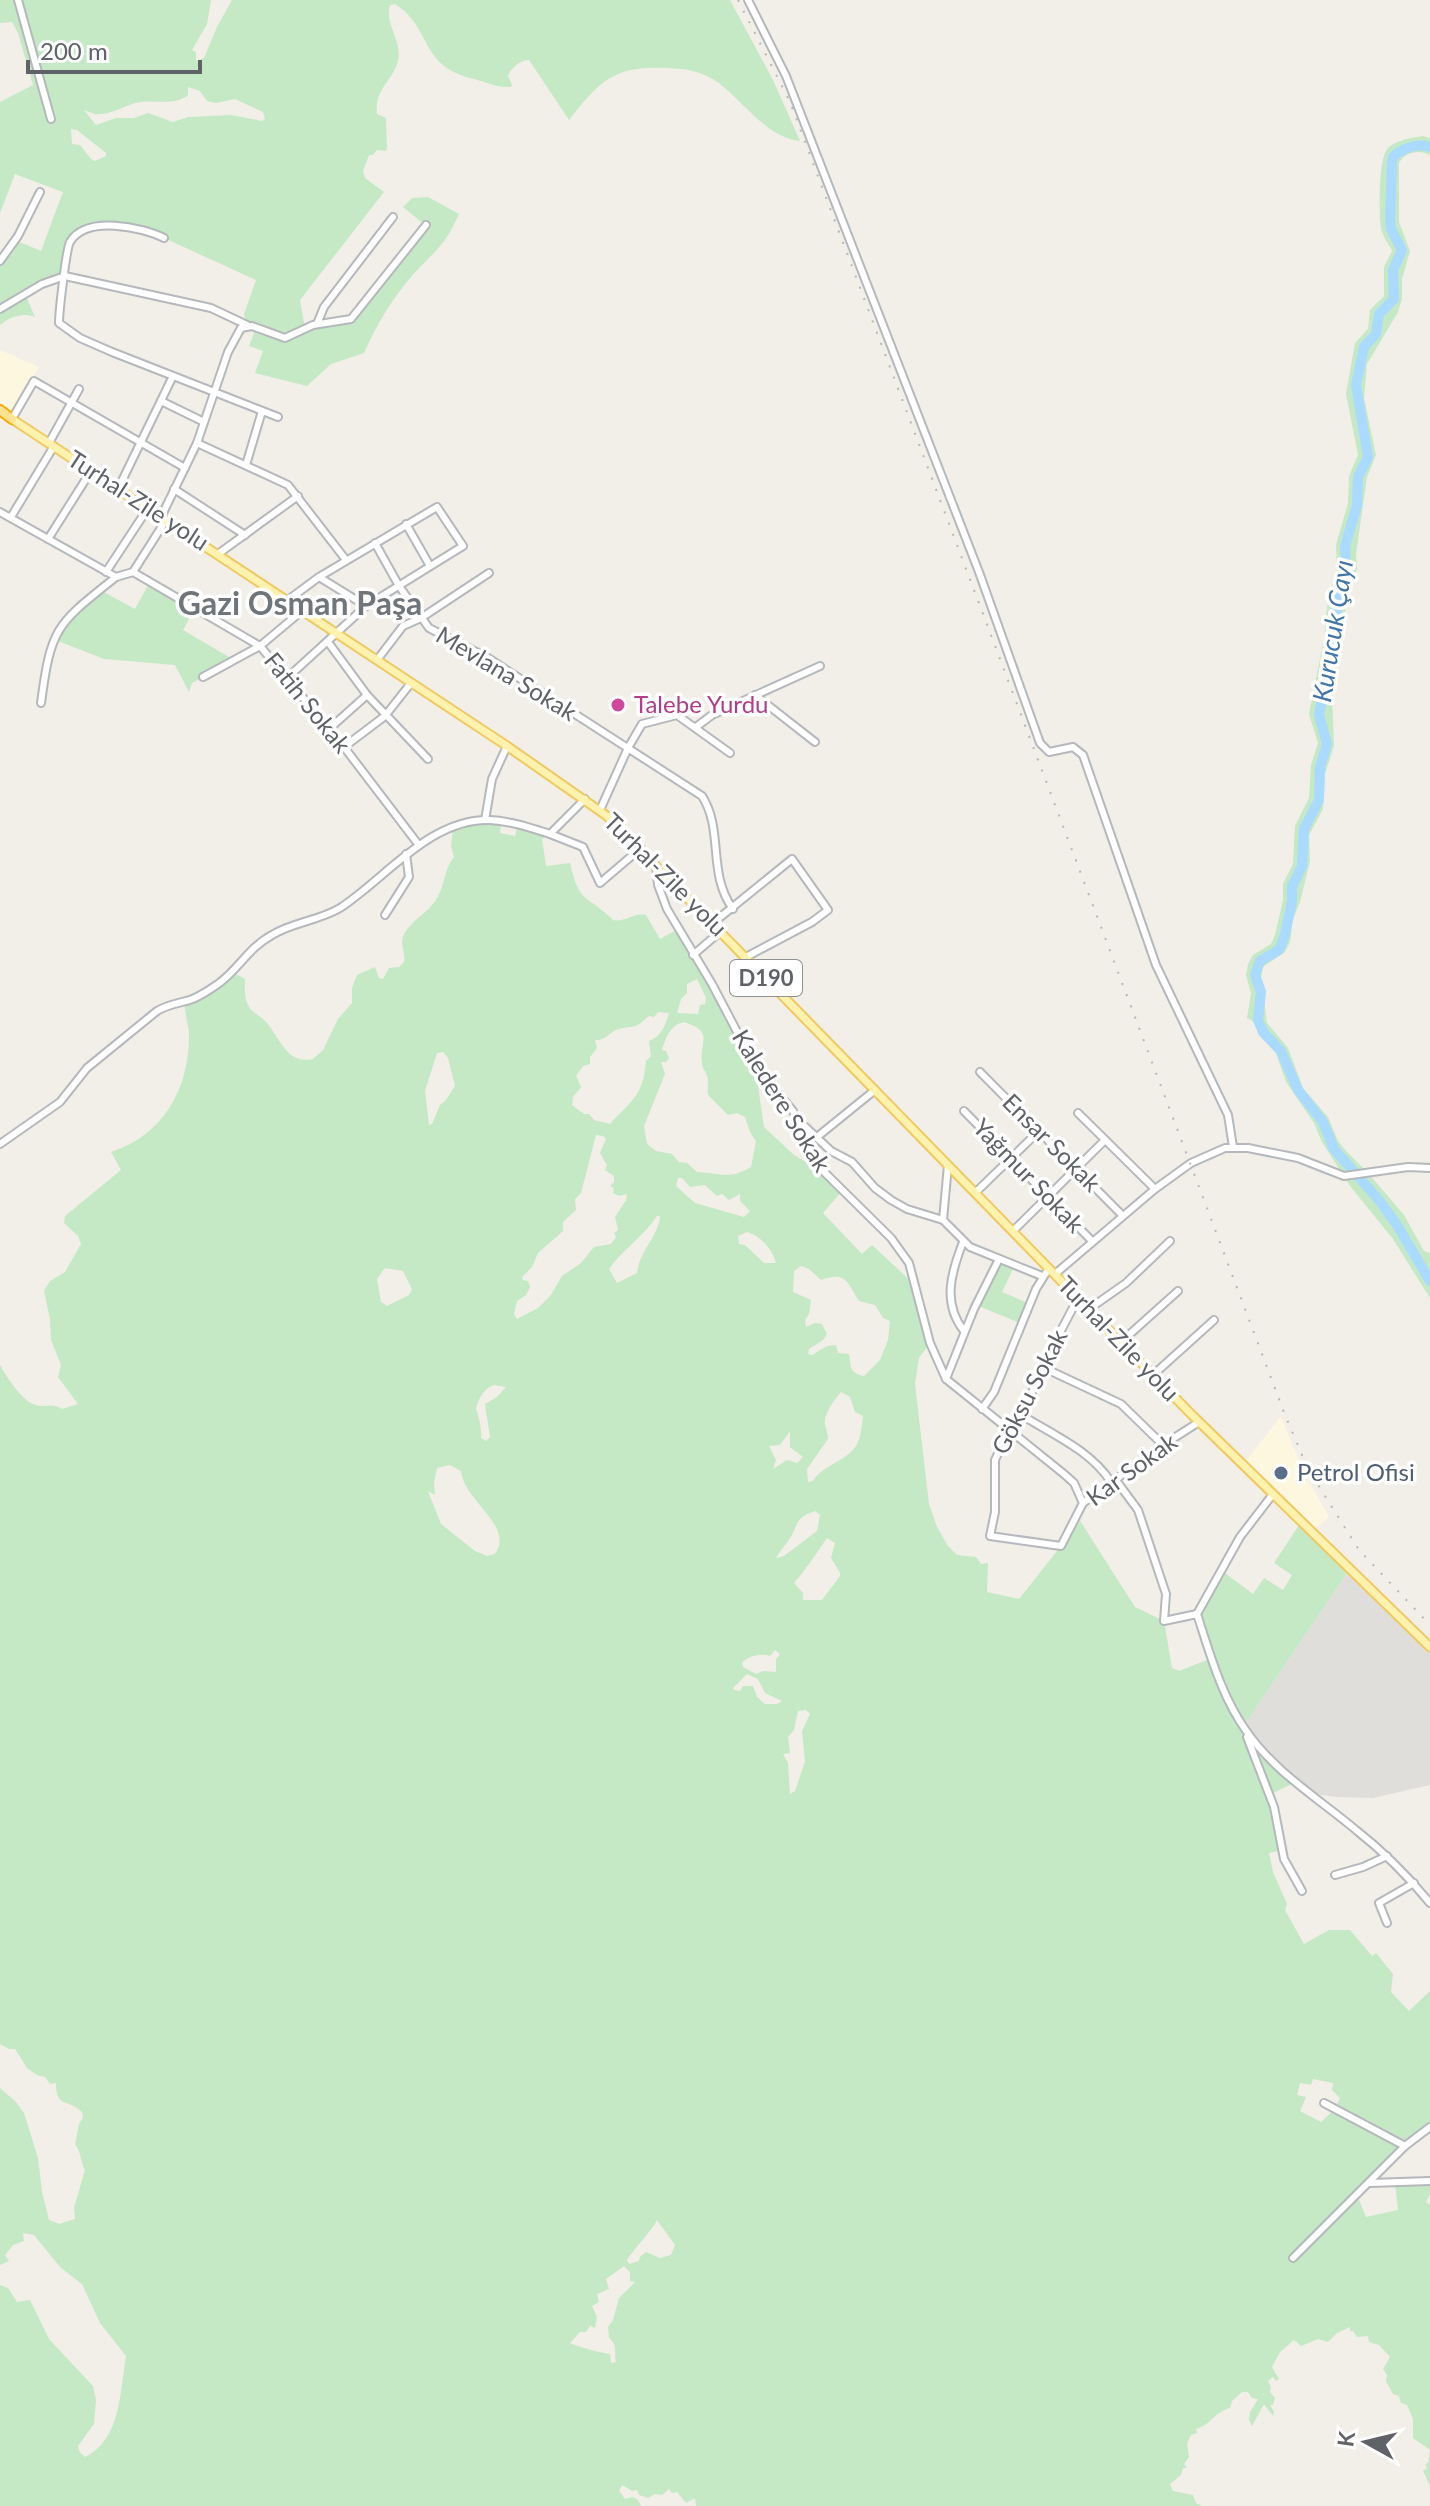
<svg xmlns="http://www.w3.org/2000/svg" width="1430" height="2506" font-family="Lato,sans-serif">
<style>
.commercial{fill:#fef7e0}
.industrial{fill:#e0deda}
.green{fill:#c5e8c5;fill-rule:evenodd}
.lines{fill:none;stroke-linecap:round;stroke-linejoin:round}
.river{stroke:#aadaff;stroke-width:10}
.minor-casing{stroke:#b5b8bc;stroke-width:10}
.major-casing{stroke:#f2c960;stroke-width:11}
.highway-casing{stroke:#f9ab00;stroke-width:12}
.minor{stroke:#fff;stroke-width:6}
.major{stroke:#fff2af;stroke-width:7}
.highway{stroke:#fde293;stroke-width:8}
.rail{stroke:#b6b7b8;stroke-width:2;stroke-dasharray:2 10;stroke-linecap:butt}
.hotel-dot{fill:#d1479c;stroke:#fff;stroke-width:3}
.service-dot{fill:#5c6f8a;stroke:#fff;stroke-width:3}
.labels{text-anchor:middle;stroke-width:7;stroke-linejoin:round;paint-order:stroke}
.shield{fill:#fff;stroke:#8f9295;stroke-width:2}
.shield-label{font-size:22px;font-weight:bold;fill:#5f6368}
.street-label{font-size:24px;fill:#5f6368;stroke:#fff}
.hotel-label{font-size:24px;fill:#b23c85;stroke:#fff;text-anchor:start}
.service-label{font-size:24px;fill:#4e5e75;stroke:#fff;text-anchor:start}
.water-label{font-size:26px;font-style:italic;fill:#4174aa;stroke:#fff}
.district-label{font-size:32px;font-weight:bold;fill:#70757a;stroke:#fff}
</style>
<rect width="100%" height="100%" fill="#f1efe8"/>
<g class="commercial">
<polygon points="0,350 39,367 13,412 0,403"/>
<polygon points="1281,1416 1303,1471 1329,1517 1311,1532 1243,1465"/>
</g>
<polygon class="industrial" points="1349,1570 1430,1647 1430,1785 1373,1798 1336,1797 1308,1793 1272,1761 1243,1727"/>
<g class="green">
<path d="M0,0H211L207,24L192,50L196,52V61L204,58L217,27L232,0H730L773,80L800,141C766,137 744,102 720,84C703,71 687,69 667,68C615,65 600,80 569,120L529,60C521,59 510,69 508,76L512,85L511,87C496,88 487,82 474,79C418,66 433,28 395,4L390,5C384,24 403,42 398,61C393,81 374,89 377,114L386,118L387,148L386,151L377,150L373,155H369L363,171L365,178L384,192L300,300L305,328L348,321L425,225L403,207L412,198L428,197L459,214C445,247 432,253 410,278C390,302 376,326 364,353L331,364L307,386L255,373L263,351L249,346L256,328L247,325L244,314L256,280L164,238L110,226L82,233L71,242L65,276L25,294L35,317C22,312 10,317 0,325V256L15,240L41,251L63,192L15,174L0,213V102L33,85L18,33L12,22L0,23ZM188,87L200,91L207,101L216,103L235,99L263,112L265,119L262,121L231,115L188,117L173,122L148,113L134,118H116L96,125L84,110C88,111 91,113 94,114C105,116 122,108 132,104C152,97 171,108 188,95ZM71,129L77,130L106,153V156L95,161L91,159L80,145L72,144Z"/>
<path d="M1423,136L1430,138V155C1419,149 1405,152 1399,163V222L1410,251L1402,279V299L1398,312L1367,364L1364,398L1376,455L1367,477L1356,554L1357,569L1347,600L1332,696L1334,746L1325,774L1323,809L1309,835L1310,861L1300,902L1293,919L1290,942L1285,952L1263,967L1261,978L1267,1023L1288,1048L1303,1088L1328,1117L1338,1141L1347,1152L1368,1173L1404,1215L1424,1251L1430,1253V1298L1393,1239L1350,1186L1322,1142L1314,1123L1286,1082L1276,1053L1260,1036L1254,1022L1247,1018L1251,993L1246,975L1248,964L1253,955L1271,944L1275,935L1283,900V884L1293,864L1295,826L1309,798L1311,765L1318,743L1309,714L1324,639L1328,599L1337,570L1336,545L1348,503L1349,476L1358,455L1346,394L1355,343L1368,329L1370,310L1384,296V267L1392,251C1388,243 1383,237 1381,228C1379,214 1378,158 1388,148C1396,140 1411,138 1423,136Z"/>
<polygon points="150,582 195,608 183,630 234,660 192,683 189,692 175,665 104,659 53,639 57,631 100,590 135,609"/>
<path d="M501,821L500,833L515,836L518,825L550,834L542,839L546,866L570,863C580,906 586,893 613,920C625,923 633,912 646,915L660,939L678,929L755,1066L764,1127L794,1155L819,1170L842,1191L823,1213L862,1254L872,1245L916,1286L930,1343L919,1358L915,1384L929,1504L937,1527L948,1546L957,1555L976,1557L981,1564L988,1563L987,1592L1019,1599L1061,1546L1077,1516L1135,1607L1164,1621L1172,1668L1179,1671L1212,1658L1197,1614L1221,1570L1253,1594L1264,1578L1283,1590L1292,1575L1274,1563L1301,1522L1349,1570L1243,1727L1296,1782L1269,1795L1281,1850L1269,1853L1273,1872L1287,1904L1285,1910L1304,1944L1329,1930H1350L1372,1956L1376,1953L1393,1974L1391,1992L1409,2011L1430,1991V2127L1405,2146L1357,2195L1366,2217L1398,2210L1395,2183L1430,2181V2194L1426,2202L1430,2205V2486L1423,2471L1427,2468L1425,2464L1428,2463L1430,2450L1413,2438V2419L1407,2405L1401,2403L1399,2396L1393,2394L1386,2381L1387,2375L1383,2369L1390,2357L1379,2345L1369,2342L1368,2336L1357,2337L1353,2331H1350V2327L1337,2333L1328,2342L1318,2339L1301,2346L1294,2340L1280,2352L1272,2367L1279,2379L1276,2381L1273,2377L1268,2381L1271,2387L1270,2392L1275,2398L1273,2405H1270L1274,2412L1273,2416L1264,2404L1252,2426L1249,2420L1250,2412L1258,2399L1252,2398L1248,2392H1242L1232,2401L1230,2408C1214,2412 1211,2425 1196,2429L1197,2433L1191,2435L1187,2443L1189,2457L1184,2464L1187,2468H1183L1181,2475L1170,2484L1173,2491L1193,2495L1196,2503L1202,2506H696L695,2498L686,2503L677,2492L672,2493L669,2489L662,2495L655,2494L648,2498L639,2495L637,2490L632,2491L622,2485L619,2491L625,2499L633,2497L638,2500L641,2506H0V2285L8,2288L17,2302L30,2300L49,2339L93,2386L96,2400L94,2424L78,2446L79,2451L85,2457C121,2440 120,2391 126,2356L100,2323L82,2284L60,2267L34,2235L23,2233L24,2241L13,2245L5,2255L9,2261L0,2265V2088L16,2102L24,2113L38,2158L42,2192L49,2220L59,2224L75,2219L74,2208L85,2170C80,2161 82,2154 75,2144L79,2124L83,2118L82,2112C68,2098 56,2109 56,2083L50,2084L45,2077L37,2075L27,2068L15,2049H9L0,2044V1365C7,1377 22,1402 36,1405C46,1408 52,1402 62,1409L78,1404L58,1377L61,1365L51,1340L50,1319L44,1291L50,1281L65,1272L81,1244L78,1236L64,1223L65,1216L121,1170L111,1152C164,1135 190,1087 189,1033C188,1022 184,1012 185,1001L232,972L245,979C245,988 244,997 248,1005C252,1014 260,1015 266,1022C280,1037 286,1065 313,1059L323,1050L338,1019L352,1003V988L357,975L375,967L379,978L383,979L389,968L399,967L404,962C406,953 400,946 403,937C409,921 429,913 437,898C446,883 443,871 454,857L451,846L453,829L472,823ZM697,979L706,998L705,1004L700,1005L698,1014L677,1013L681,999L687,993V984ZM658,1012L669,1013C666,1024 661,1037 649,1041L651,1056L646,1061C643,1096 633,1099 610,1124L594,1120L589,1114H584L572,1105L573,1097L581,1087L576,1076L583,1066L590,1064V1057L597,1048L595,1040C608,1040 608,1032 619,1029C637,1025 633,1030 649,1016L654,1017ZM684,1022C715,1032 699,1041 702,1063C704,1074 704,1066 707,1076C709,1081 707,1089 708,1095L728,1115L737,1113L745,1117L750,1132L756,1141L751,1167C730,1180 719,1173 697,1172L687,1163L679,1162L672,1154L656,1151L647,1144L644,1126L665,1074L661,1062H666L669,1058L666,1051L662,1050C666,1037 670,1025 684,1022ZM443,1052L448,1058L455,1086L446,1100L440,1105L432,1124L429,1125L425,1091L437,1053ZM596,1135L603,1136L606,1139L600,1153L607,1165L605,1170L614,1176V1182L610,1186L614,1188L613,1193L619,1196L627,1194L626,1200L615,1217L618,1230L614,1233L616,1237L611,1244L594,1247L581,1263L562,1276L551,1295L538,1308L517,1319L514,1314L517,1301L526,1295L530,1287L528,1281L523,1280L522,1277L532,1267L538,1253L563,1231V1222L576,1210L575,1199L581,1193ZM678,1178H682L690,1187L705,1185L717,1196L722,1194L729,1200L740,1194V1201L750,1211L744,1217L695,1203L676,1186ZM657,1216H660C659,1236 640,1249 637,1273L617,1283L609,1269C622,1250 644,1236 657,1216ZM747,1232C761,1236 773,1250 776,1263H764L745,1245L739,1244L738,1236ZM801,1266L809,1269L821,1280C846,1271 847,1282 859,1301L875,1305L883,1318L890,1321L888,1340L880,1360L864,1376C849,1373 851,1366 849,1354L838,1353L836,1345L827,1346L812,1355L808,1354L809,1349L823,1340L827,1334L822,1324L815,1323L806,1327L805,1320L809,1314L811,1300L793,1292L794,1271ZM385,1268L403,1271L412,1289L409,1295L387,1306L381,1302L377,1279ZM494,1385L506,1387L497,1397L485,1404L490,1437L486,1441L481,1438C482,1431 479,1416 476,1409C478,1399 484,1388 494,1385ZM841,1392L850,1397L855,1412L863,1416C862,1424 861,1435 858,1442C850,1461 823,1464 813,1481L808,1482L807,1469L828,1439C828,1434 826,1430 825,1425C823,1415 834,1400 841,1392ZM790,1431V1447L803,1457L797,1463L787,1460L773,1469L776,1460L769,1446L780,1445ZM450,1465L461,1471C464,1501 515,1526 495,1554L487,1556L475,1551L441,1524L428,1491L435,1495L434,1483L437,1468ZM815,1511L820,1515L817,1531L784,1556L776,1558C779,1552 784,1547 788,1541C800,1525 792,1519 815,1511ZM827,1538L835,1543L831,1558L840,1573V1576L822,1600H803V1593L794,1583C807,1568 816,1554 827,1538ZM775,1650L780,1654L776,1659V1672L763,1671L756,1674L743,1667L742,1663C748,1655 763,1653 770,1656ZM747,1674L758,1679L765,1693L782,1701L777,1704H765L757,1697L753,1686H743L740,1691L734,1690L733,1688ZM806,1710L810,1714L802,1731L805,1762L795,1791L790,1794L788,1763L783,1754L790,1753L788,1737L794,1730L798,1711ZM1313,2079L1333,2083L1332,2090L1340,2098L1335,2109L1321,2122L1300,2111L1306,2097L1297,2095L1300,2083L1311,2085ZM657,2220L675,2245L671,2255L660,2258L646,2252L640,2257L639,2261L629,2264L627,2260C636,2246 650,2233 657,2220ZM624,2266L630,2272V2281L635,2282L619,2298L613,2320L608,2327L609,2338C618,2345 614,2352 616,2362L611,2363L610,2354C603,2353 577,2347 570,2343L580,2332H586L590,2326L595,2328L597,2317L592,2306L599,2302L597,2294L609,2289L606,2279Z"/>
<polygon points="999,1259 1015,1265 1002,1292 1030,1304 1022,1324 976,1305"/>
</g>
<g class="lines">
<path class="river" d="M1430,147C1418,143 1402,148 1393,157L1392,163L1390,219L1391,229L1402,250L1393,270L1394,299L1379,314L1376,334L1364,347L1356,385L1368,457L1358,477L1357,505L1345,546L1346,572L1337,601L1336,622L1319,715L1327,744L1320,767L1319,800L1304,829L1302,866L1292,887V901L1284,938L1279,950L1260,961L1255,975L1261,992L1258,1020L1263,1032L1281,1051L1298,1090L1323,1122L1334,1149L1378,1199L1397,1225L1430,1281"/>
<g class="minor-casing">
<g id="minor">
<polyline points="18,0 51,119"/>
<polyline points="748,0 786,76 979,572 1040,743 1049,752 1073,747 1083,755 1156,965 1228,1115 1233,1147"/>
<path d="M164,238C142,227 86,215 70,242C66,249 59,313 59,323L80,338L112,352L278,417"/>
<polyline points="0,261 18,236 40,192"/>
<polyline points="0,309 42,284 65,276 211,308 247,325"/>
<polyline points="317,324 324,307 393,217"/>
<polyline points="161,401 204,422"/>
<polyline points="12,419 34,381 185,468"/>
<polyline points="49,443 79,389"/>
<polyline points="197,443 288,485 346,560"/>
<polyline points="246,465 262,411"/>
<polyline points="118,489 173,376"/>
<polyline points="174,489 245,535"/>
<polyline points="0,512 116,577 133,572 260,646 344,747 418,844"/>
<polyline points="11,517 54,446"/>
<polyline points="161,517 197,443 228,352 241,328 252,326 285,338 313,325 351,319 426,225"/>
<polyline points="406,524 430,566"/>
<polyline points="48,539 91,471"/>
<path d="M375,543L399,586L429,628L488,658L702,796C724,830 707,874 733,909"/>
<polyline points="218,554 298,496"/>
<polyline points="106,572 148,508"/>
<polyline points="133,572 166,520"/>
<polyline points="288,600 319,577 437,507 463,546 366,606 319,577"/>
<polyline points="328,642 367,695 428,759"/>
<polyline points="377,660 403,626 421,618 489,573"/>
<polyline points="203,677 260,646 303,610"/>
<polyline points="287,678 366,606"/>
<polyline points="755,695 815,742"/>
<path d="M41,703C51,626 57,624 116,577"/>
<polyline points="696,727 712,715 820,666"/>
<polyline points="329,729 367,695"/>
<polyline points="344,747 385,716 411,683"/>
<polyline points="600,810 628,748 642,724 677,715 730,753"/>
<polyline points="485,820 492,779 507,746"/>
<polyline points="550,834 583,847 600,883 641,848"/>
<polyline points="656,866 658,885 667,909 712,984 755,1066 793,1111 812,1160 891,1238 909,1263 930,1343 946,1379 1064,1474 1074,1483 1083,1503"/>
<polyline points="385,915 409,877 406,854"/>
<polyline points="713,923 792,859 828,910 812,922 746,957"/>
<polyline points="693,955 721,931"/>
<polyline points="980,1072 1122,1215"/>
<polyline points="964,1111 1092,1241"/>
<polyline points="1078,1113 1155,1189"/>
<polyline points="798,1120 831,1151 852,1162 875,1188 891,1200 907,1209 943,1220"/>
<polyline points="817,1137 875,1090"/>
<path d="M0,1144L60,1102L87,1068L157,1011C167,1005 175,1004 186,1001C197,999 209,990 218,984C239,969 248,948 272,935C293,922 318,921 340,908C385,879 430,818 490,820C511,821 531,828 550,834L585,799"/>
<polyline points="948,1165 943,1220 970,1247 1042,1276"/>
<polyline points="975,1193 1039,1131"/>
<polyline points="1013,1231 1105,1140"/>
<path d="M963,1242C951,1273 942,1303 964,1331"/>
<polyline points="1055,1274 1155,1189 1191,1163 1225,1148 1248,1148 1298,1158 1344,1176 1408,1167 1430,1168"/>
<polyline points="1078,1298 1042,1367 1021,1420 1001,1447 995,1460 995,1512 990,1536 1061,1546 1083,1503 1163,1445 1199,1422"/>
<polyline points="1089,1309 1126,1283 1170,1241"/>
<polyline points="1121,1342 1178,1291"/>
<polyline points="1042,1367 1121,1404 1163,1445"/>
<polyline points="1153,1375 1214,1320"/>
<polyline points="946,1379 974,1309 999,1259"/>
<polyline points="982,1409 994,1392 1036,1289 1049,1268"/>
<path d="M1023,1416C1054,1435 1091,1451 1111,1482"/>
<polyline points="1115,1479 1138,1510 1166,1594 1164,1621 1197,1614"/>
<path d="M1273,1494L1240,1537L1197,1614C1210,1654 1222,1698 1247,1732C1275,1772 1319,1799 1356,1830C1384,1852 1407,1875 1430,1903"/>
<polyline points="1247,1737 1274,1807 1284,1859 1302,1891"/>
<polyline points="1335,1875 1363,1867 1387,1856"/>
<polyline points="1387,1923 1379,1903 1414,1883"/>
<polyline points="1324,2103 1405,2146"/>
<polyline points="1370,2183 1430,2181"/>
<polyline points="1293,2258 1405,2146 1430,2127"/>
</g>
</g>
<g class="major-casing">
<polyline id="major" points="12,419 507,746 607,816 1191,1414 1430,1647"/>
</g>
<g class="highway-casing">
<polyline id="highway" points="0,410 12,419"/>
</g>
<use href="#minor" class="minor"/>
<use href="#major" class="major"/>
<use href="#highway" class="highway"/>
<polyline class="rail" points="738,0 790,102 1285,1415 1308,1469 1359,1550 1430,1625"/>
</g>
<circle class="hotel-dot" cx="618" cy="705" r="8"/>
<circle class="service-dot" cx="1281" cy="1473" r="8"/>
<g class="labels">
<rect class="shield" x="730" y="960" width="72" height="36" rx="6"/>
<g class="shield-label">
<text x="766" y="986">D190</text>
</g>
<g class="street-label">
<text transform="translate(138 501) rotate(33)" y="8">Turhal-Zile yolu</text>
<text transform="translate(506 674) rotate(31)" y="8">Mevlana Sokak</text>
<text transform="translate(307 703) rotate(51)" y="8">Fatih Sokak</text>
<text transform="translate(665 875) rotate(45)" y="8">Turhal-Zile yolu</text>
<text transform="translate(781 1101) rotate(58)" y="8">Kaledere Sokak</text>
<text transform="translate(1051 1143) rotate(45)" y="8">Ensar Sokak</text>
<text transform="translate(1028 1176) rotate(46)" y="8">Yağmur Sokak</text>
<text transform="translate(1118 1339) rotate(46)" y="8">Turhal-Zile yolu</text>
<text transform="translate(1030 1392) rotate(-63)" y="8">Göksu Sokak</text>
<text transform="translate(1132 1470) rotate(-36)" y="8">Kar Sokak</text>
</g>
<g class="hotel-label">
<text x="634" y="713">Talebe Yurdu</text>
</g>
<g class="service-label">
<text x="1297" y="1481">Petrol Ofisi</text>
</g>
<g class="water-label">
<text transform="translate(1333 631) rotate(-81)" y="9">Kurucuk Çayı</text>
</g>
<g class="district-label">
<text x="300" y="615">Gazi Osman Paşa</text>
</g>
</g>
<g transform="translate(1366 2442) rotate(278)" stroke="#ffffff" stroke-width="6" paint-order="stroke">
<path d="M0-6L14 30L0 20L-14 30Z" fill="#5f6368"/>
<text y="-12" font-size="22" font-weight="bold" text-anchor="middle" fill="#5f6368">K</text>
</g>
<path d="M28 60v12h172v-12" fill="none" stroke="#5f6368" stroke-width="4"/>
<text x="40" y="60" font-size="24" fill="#5f6368" stroke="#ffffff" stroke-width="6" paint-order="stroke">200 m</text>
</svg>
